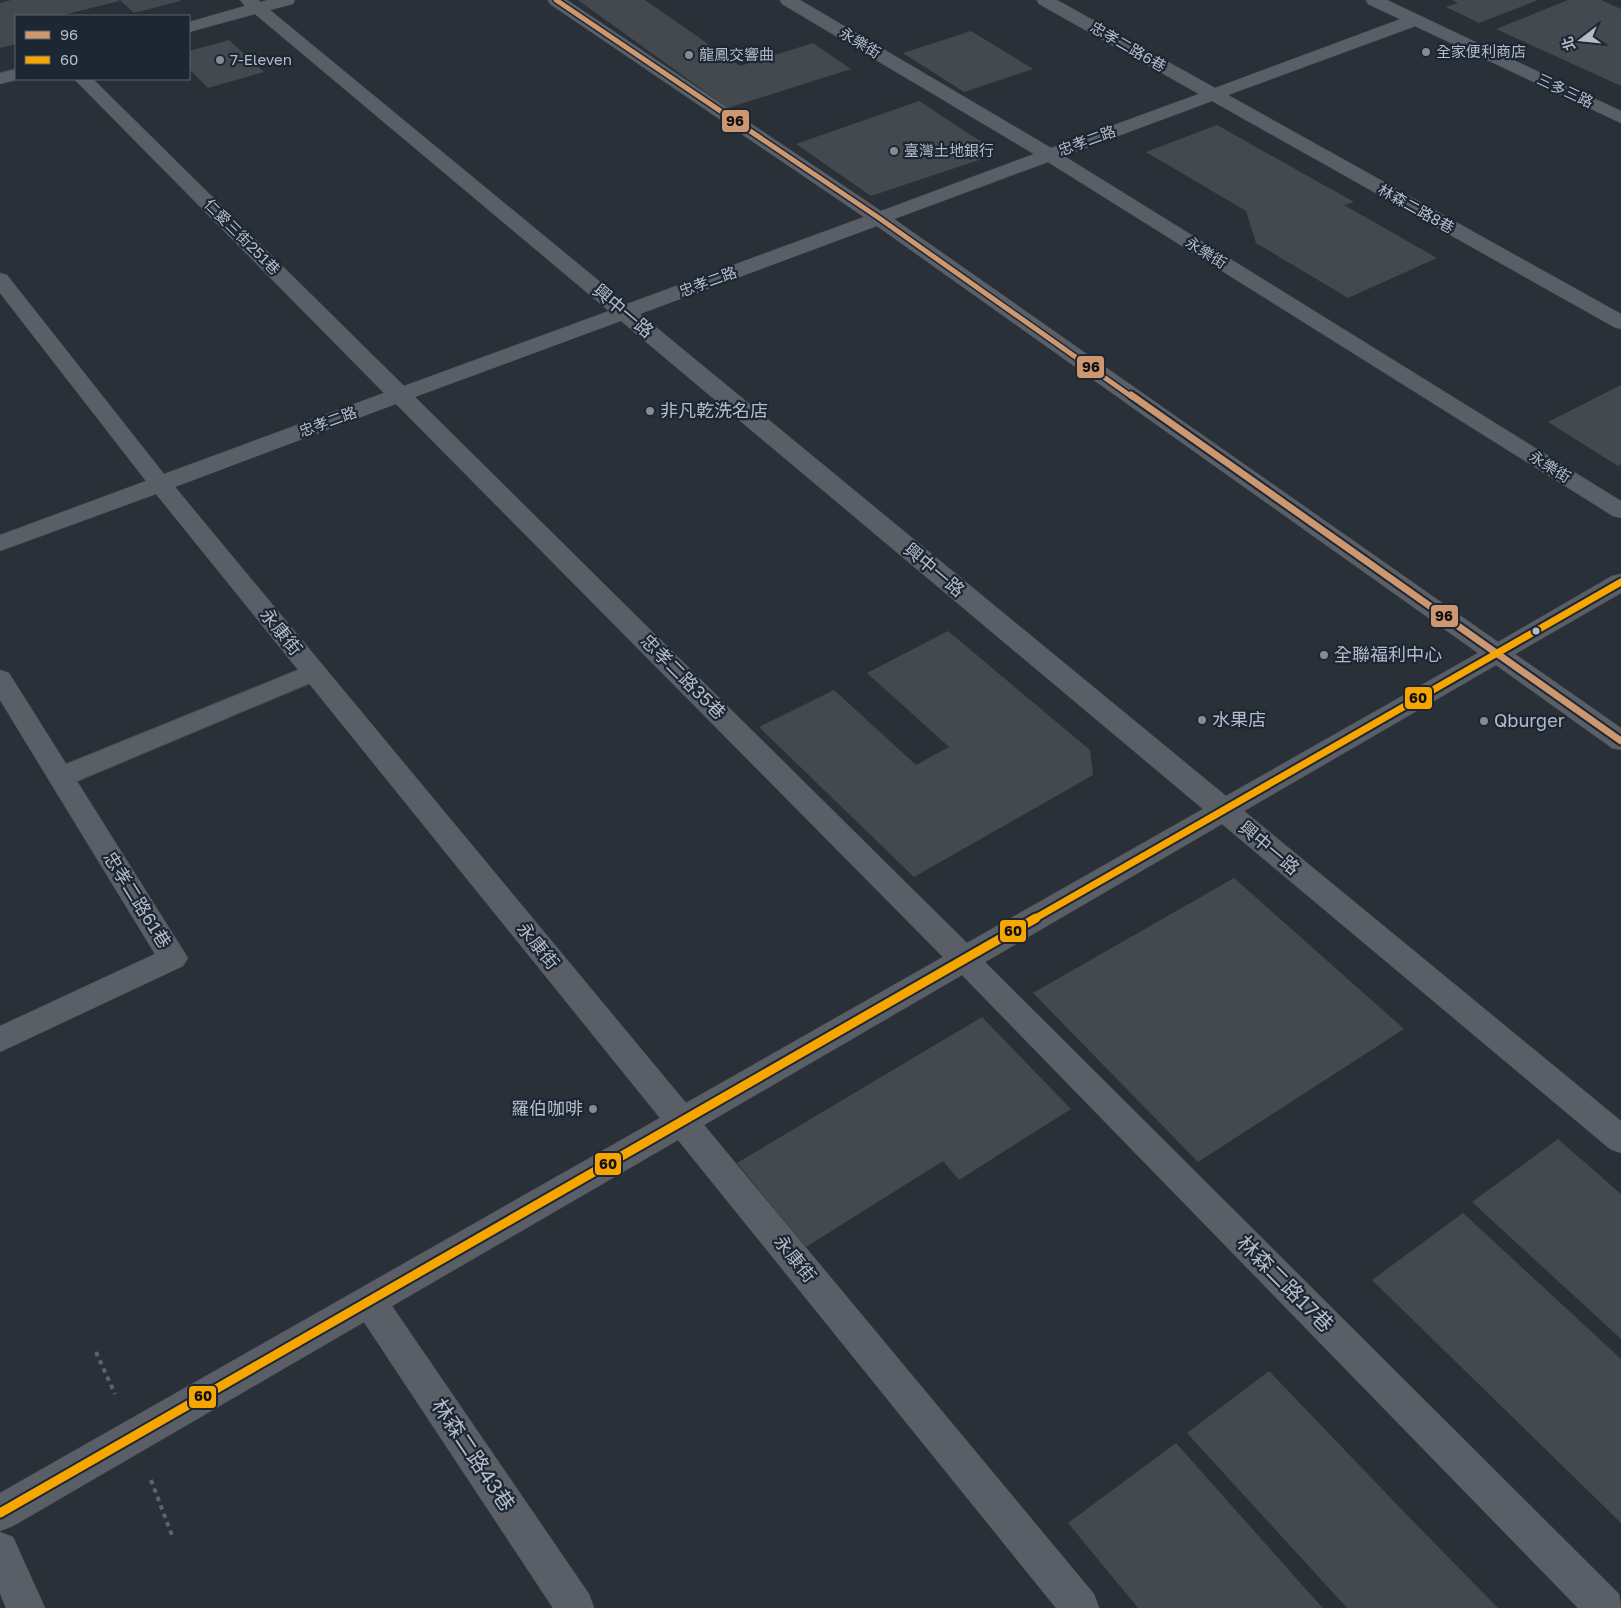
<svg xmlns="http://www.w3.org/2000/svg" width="1621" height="1608" font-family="'Golos Text','Noto Sans TC',sans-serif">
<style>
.building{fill:#444950}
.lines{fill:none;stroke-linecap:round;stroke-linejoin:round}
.service-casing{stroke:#484c53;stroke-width:2}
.minor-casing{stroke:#484c53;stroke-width:1}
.tertiary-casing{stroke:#484c53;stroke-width:1}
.path{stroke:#5d636a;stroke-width:4;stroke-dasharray:4.5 4.5;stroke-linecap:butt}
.service{fill:#5a5e66;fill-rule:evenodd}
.minor{fill:#5a5e66;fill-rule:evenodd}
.tertiary{fill:#5a5e66;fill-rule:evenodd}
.bus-1-far1-casing{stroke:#1d2633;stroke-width:8}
.bus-1-casing{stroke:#1d2633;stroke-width:11}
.bus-2-far1-casing{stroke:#1d2633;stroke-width:11}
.bus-2-casing{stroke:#1d2633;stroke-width:13}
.bus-1-far1{stroke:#cd976f;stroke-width:5}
.bus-1{stroke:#cd976f;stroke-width:7}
.bus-2-far1{stroke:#f7a600;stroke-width:7}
.bus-2{stroke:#f7a600;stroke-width:9}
.poi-dot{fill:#848b96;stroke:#1d2633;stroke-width:2}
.bus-dot{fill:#b4bcc9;stroke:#1d2633;stroke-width:2}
.labels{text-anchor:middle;stroke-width:4.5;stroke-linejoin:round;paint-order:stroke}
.far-street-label{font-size:15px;fill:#b4bcc9;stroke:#1d2633}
.far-poi-label{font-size:15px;fill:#b4bcc9;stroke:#1d2633;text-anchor:start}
.street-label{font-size:18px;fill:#b4bcc9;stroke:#1d2633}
.poi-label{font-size:18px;fill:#b4bcc9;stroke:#1d2633;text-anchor:start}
.near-street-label{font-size:21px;fill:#b4bcc9;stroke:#1d2633}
.line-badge{stroke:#1d2633;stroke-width:2}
.pale-badge-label{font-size:14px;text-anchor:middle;font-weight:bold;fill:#111}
</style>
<rect width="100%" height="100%" fill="#2a3038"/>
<g class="building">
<polygon points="11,0 119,0 119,1 59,16 16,16 16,44 0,48 0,3"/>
<polygon points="120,0 180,0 180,1 134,13"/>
<polygon points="578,0 645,0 740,66 813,43 851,69 728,108"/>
<polygon points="1452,0 1538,0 1479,23 1446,7 1458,3"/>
<polygon points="1568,0 1601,0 1621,9 1621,86 1496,29"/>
<polygon points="971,31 1033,69 964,92 903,53"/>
<polygon points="229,40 264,72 208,88 189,69 189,51"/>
<polygon points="919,101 980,141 982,159 871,196 796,144"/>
<polygon points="1217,125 1354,202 1344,205 1437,258 1348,298 1256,243 1246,211 1146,152"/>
<polygon points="1621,385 1621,464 1618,466 1548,422"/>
<polygon points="948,631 1090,750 1093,775 914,877 759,727 834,690 916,765 949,747 867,673"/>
<polygon points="1234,878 1404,1029 1198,1162 1033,993"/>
<polygon points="982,1017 1071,1109 959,1180 943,1161 806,1247 737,1163"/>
<polygon points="1558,1139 1621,1194 1621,1339 1472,1202"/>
<polygon points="1463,1213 1621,1359 1621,1523 1372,1280"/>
<polygon points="1269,1371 1406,1514 1498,1608 1347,1608 1187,1433"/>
<polygon points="1176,1443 1311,1595 1323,1608 1138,1608 1068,1523"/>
</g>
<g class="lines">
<g class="service-casing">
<polygon id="service" points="313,664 322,666 325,672 322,678 70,784 61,786 52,784 48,777 52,770"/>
</g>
<g class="minor-casing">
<g id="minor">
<path d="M240,0H258L261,2L268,0H295L293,4L270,10L627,304L864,217L550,4L548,0H567L881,211L1034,154L782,4L780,0H800L1051,148L1199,94L1039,4L1037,0H1057L1215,88L1409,16H1421L1423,20L1421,24L1228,95L1621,314V329L1614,327L1212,101L1064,156L1621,501V518L1613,516L1048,162L894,219L1498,642L1612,576L1621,574V593L1515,654L1621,728V750L1612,748L1496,665L1244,811L1621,1121V1153L1610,1149L1222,824L985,962L1619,1594L1621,1608H1578L962,975L704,1125L1094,1594L1099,1608H1056L678,1140L392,1306L589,1594L594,1608H553L364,1322L13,1526L0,1531V1493L660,1118L156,494L0,551V535L146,481L0,293V273L7,275L164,474L384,393L74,79H93L404,386L609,311L255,14L189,32V22L245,6ZM877,226L1478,653L1226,796L640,314ZM621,321L1203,809L967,943L415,397ZM396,404L943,957L686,1103L175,487Z"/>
<polygon points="16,69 16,79 19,79 0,84 0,73"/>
<polygon points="0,670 9,673 188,958 183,966 0,1052 0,1026 155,954 0,700"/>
</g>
</g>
<g class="tertiary-casing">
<g id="tertiary">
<polygon points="1366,0 1387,0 1621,111 1621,123 1368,4"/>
<polygon points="0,1532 13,1537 45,1608 6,1608 0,1593"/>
</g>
</g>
<g class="path">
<polyline points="96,1352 115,1394"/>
<polyline points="151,1480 173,1538"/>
</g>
<use href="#service" class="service"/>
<use href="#minor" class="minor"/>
<use href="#tertiary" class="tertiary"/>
<g class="bus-1-far1-casing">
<polyline id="bus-1-far1" points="556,0 879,218 1132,397"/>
</g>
<g class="bus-1-casing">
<polyline id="bus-1" points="1131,395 1621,741"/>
</g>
<g class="bus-2-far1-casing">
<polyline id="bus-2-far1" points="1034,919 1621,582"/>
</g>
<g class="bus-2-casing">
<polyline id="bus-2" points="0,1513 1036,918"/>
</g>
<use href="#bus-1-far1" class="bus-1-far1"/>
<use href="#bus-1" class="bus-1"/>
<use href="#bus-2-far1" class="bus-2-far1"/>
<use href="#bus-2" class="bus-2"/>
</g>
<g class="poi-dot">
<circle cx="1426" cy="52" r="5"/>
<circle cx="689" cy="55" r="5"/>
<circle cx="220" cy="60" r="5"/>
<circle cx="894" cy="151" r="5"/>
<circle cx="650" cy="411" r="5"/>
<circle cx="1324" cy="655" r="5"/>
<circle cx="1202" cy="720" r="5"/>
<circle cx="1484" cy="721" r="5"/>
<circle cx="593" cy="1109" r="5"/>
</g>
<circle class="bus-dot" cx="1536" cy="631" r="4.5"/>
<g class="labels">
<g class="far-street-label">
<text transform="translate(860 43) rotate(31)" y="5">永樂街</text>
<text transform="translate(1128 47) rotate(30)" y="5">忠孝二路6巷</text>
<text transform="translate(1565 91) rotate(25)" y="5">三多三路</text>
<text transform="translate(1087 141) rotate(-20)" y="5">忠孝二路</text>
<text transform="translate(1416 209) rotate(29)" y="5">林森二路8巷</text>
<text transform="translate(242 237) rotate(45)" y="5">仁愛三街251巷</text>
<text transform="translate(1206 253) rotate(32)" y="5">永樂街</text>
<text transform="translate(708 282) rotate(-20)" y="5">忠孝二路</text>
<text transform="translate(328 422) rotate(-20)" y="5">忠孝二路</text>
<text transform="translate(1550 467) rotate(32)" y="5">永樂街</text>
</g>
<g class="far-poi-label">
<text x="1436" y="57">全家便利商店</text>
<text x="699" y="60">龍鳳交響曲</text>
<text x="230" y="65">7-Eleven</text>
<text x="904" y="156">臺灣土地銀行</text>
</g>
<g class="street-label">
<text transform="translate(623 311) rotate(40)" y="6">興中一路</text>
<text transform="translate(934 570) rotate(40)" y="6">興中一路</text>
<text transform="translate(281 632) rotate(51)" y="6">永康街</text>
<text transform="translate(683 677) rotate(45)" y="6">忠孝二路35巷</text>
<text transform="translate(1269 848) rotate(40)" y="6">興中一路</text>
<text transform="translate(137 900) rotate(58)" y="6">忠孝二路61巷</text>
<text transform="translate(538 946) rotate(51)" y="6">永康街</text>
<text transform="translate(795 1259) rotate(51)" y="6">永康街</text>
</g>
<g class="poi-label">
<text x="660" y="417">非凡乾洗名店</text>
<text x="1334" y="661">全聯福利中心</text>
<text x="1212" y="726">水果店</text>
<text x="1494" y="727">Qburger</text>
<text x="583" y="1115" text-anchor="end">羅伯咖啡</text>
</g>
<g class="near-street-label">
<text transform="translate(1285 1284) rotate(45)" y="7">林森二路17巷</text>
<text transform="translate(473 1455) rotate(56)" y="7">林森二路43巷</text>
</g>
</g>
<g class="line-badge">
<rect x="721" y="109" width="29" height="24" rx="5" fill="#cd976f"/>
<rect x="1076" y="355" width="29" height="24" rx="5" fill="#cd976f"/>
<rect x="1430" y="604" width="29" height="24" rx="5" fill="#cd976f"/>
<rect x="1404" y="686" width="29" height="24" rx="5" fill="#f7a600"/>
<rect x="999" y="919" width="28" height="24" rx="5" fill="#f7a600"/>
<rect x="594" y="1152" width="28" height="24" rx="5" fill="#f7a600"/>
<rect x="188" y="1385" width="29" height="24" rx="5" fill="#f7a600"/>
</g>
<g class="pale-badge-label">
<text x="735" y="126">96</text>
<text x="1091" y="372">96</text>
<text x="1444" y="621">96</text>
<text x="1418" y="703">60</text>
<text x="1013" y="936">60</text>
<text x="608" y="1169">60</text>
<text x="203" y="1401">60</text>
</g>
<rect x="15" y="15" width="175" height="65" fill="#1d2633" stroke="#59626f"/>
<rect x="25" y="31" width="25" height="8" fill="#cd976f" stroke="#59626f"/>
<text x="60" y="40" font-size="15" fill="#b4bcc9">96</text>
<rect x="25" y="56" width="25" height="8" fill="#f7a600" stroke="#59626f"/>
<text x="60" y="65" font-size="15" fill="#b4bcc9">60</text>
<g transform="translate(1581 40) rotate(254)" stroke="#1d2633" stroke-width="4" paint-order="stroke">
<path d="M0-4L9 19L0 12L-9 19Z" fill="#b4bcc9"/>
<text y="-8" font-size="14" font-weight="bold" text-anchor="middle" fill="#b4bcc9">北</text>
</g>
</svg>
